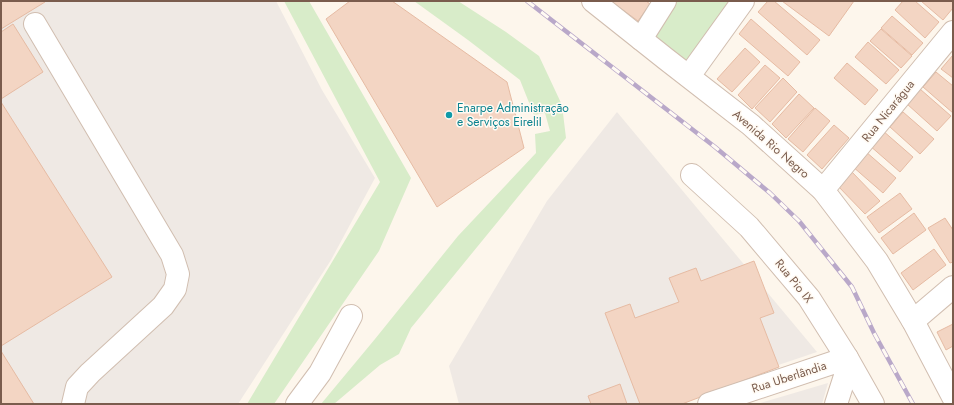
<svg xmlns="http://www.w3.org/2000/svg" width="954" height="405" font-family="Jost,sans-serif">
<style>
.industrial{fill:#efe9e4}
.green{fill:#d8ecc9}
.building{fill:#f3d5c3;stroke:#e6bba3}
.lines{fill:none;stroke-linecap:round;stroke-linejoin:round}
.minor-casing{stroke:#d1beb0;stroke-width:24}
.minor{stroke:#fff;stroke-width:22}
.rail-casing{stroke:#b9a8c9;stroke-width:4.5}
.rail{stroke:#fffaf3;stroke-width:3;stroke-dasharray:9;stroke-linecap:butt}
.culture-dot{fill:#0f9aa8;stroke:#fffaf3;stroke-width:1.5}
.labels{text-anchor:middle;stroke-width:3;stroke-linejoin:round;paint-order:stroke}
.culture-label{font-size:12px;fill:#0d838f;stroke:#fffaf3;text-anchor:start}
.street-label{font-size:12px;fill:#7a5c4d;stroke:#fffaf3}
</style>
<rect width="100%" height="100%" fill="#fdf6ec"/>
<g class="industrial">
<polygon points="1,1 276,1 322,90 375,178 331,260 238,404 1,404"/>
<polygon points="617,112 817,352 663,404 459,404 449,366 547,201"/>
<polygon points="828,383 822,404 757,404"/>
</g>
<g class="green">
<polygon points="284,1 309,1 411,178 379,251 274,404 247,404 380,182"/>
<polygon points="414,1 458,1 506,32 539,56 562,105 566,138 411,328 399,354 380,365 334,404 321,404 375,339 458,236 536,153 535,134 550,131 545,113 534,115 520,80 468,40"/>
<polygon points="675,1 734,1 686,69 647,41"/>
</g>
<g class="building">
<polygon points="1,1 45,1 45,2 1,29"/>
<polygon points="350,1 392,1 507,82 524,148 437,207 326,19"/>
<polygon points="612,1 646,1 650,4 638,21 612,2"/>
<polygon points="768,1 774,1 820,40 807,55 758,12"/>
<polygon points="782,1 854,1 829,36"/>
<polygon points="903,1 915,1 939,22 925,38 895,10"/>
<polygon points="921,1 951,1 953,3 953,8 943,20"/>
<polygon points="892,16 923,43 912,55 881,28"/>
<polygon points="751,19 800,62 788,76 739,34"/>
<polygon points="13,24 43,72 1,99 1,32"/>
<polygon points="881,29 912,56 901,68 870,41"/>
<polygon points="868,42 899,70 886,84 855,57"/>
<polygon points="745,48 760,62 732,92 717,79"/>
<polygon points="953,55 953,78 941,69"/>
<polygon points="847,63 878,90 865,105 834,78"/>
<polygon points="765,65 780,78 752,109 738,95"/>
<polygon points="936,72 953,86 953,113 923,87"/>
<polygon points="783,78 797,92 770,122 755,108"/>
<polygon points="920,89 951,116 937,131 907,104"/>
<polygon points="799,94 814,108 786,138 772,124"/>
<polygon points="1,102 112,277 1,346"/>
<polygon points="815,108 830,121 803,152 788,139"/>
<polygon points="903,112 934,139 920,154 890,127"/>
<polygon points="834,125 849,138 822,169 807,155"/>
<polygon points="882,130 913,157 900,172 869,145"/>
<polygon points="865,151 896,178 883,193 852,166"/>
<polygon points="851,171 880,201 865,214 837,185"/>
<polygon points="900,193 912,209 879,233 867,217"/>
<polygon points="914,213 926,230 893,254 881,238"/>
<polygon points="945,218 953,230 953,262 950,263 928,228"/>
<polygon points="934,249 946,265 913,290 901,273"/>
<polygon points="754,261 774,313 760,318 779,367 682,404 640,404 605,313 630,304 635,318 679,302 669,278 696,268 701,281"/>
<polygon points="953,324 953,346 946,350 937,332"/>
<polygon points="1,351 34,404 1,404"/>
<polygon points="620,384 627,404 591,404 588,396"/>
</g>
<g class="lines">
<g class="minor-casing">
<g id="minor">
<polyline points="593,1 666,59 751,125 823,190 877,261 913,321 953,397"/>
<polyline points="35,24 172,255 178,274 175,289 163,306 90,373 77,387 73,404"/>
<polyline points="641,39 665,1"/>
<polyline points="689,76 743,1"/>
<polyline points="692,175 749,227 809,298 847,358 873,404"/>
<polyline points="823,190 953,32"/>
<polyline points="913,321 953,287"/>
<polyline points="297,404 320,373 351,316"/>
<polyline points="709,404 847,358 845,376 836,404"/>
</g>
</g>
<use href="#minor" class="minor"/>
<g class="rail-casing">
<polyline id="rail" points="527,1 715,147 770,193 799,221 852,287 874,333 913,404"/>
</g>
<use href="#rail" class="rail"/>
</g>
<circle class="culture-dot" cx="449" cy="115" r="4"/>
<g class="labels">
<g class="culture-label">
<text x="457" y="112">Enarpe Administração<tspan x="457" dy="14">e Serviços EireliI</tspan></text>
</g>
<g class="street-label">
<text transform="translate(888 111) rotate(-51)" y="4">Rua Nicarágua</text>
<text transform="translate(771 144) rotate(41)" y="4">Avenida Rio Negro</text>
<text transform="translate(794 281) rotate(51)" y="4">Rua Pio IX</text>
<text transform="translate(789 377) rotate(-18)" y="4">Rua Uberlândia</text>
</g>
</g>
<rect width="954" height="405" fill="none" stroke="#7a5c4d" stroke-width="4"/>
</svg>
